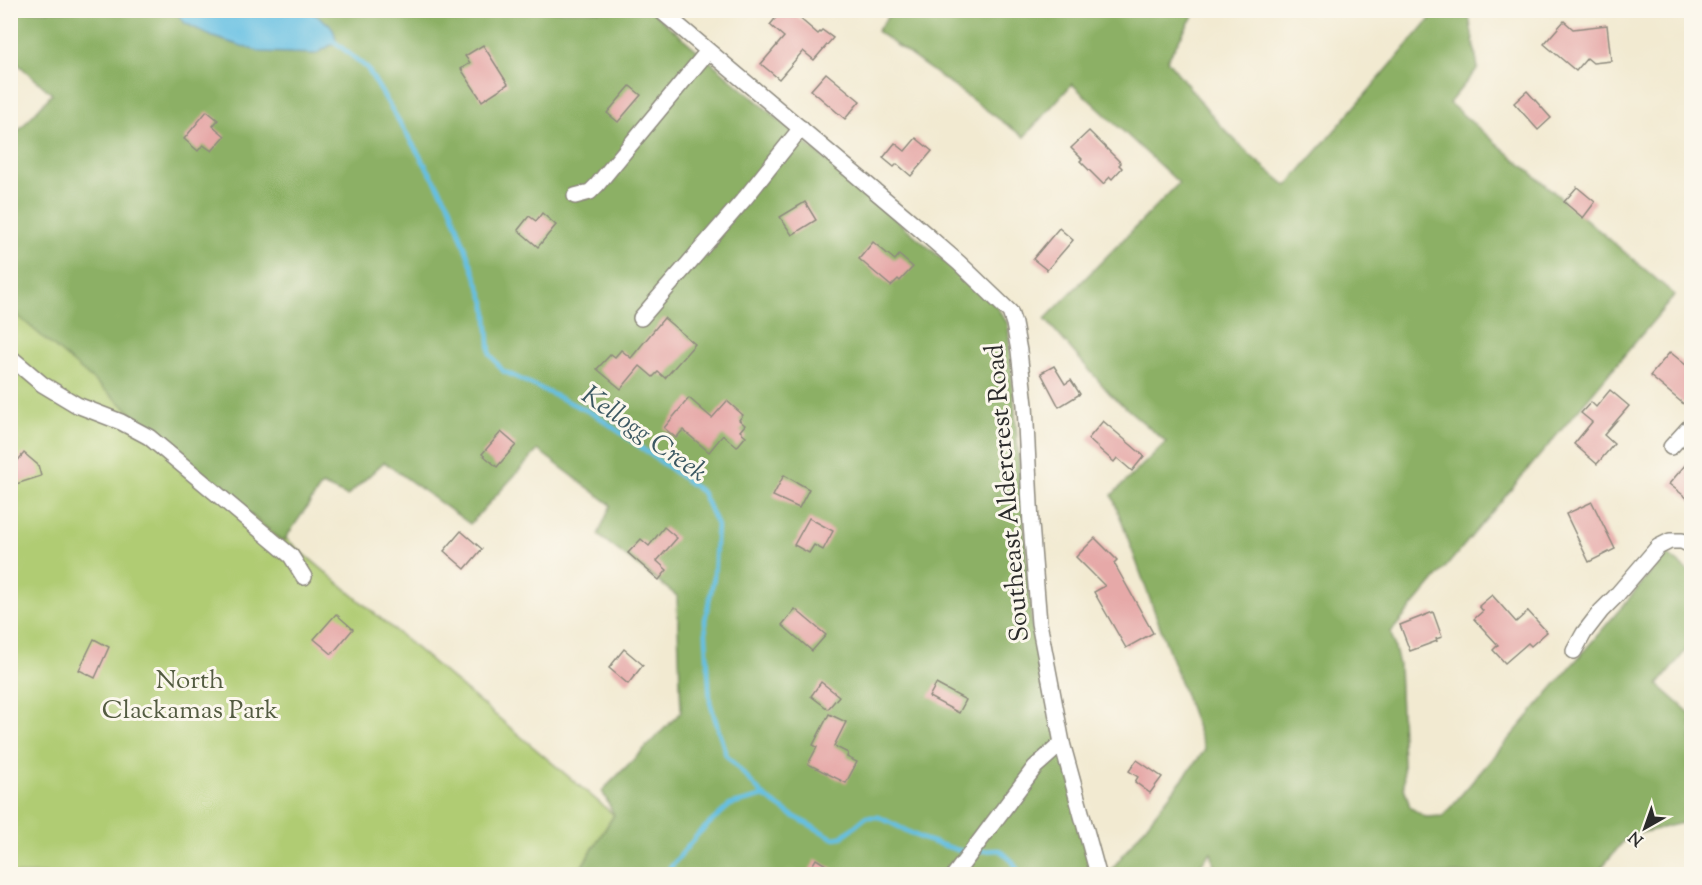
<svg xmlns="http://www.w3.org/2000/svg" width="1702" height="885" font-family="'Sorts Mill Goudy',serif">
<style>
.green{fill:#b0cc73;stroke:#6e7c4f;stroke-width:1.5}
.forest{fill:#8cb065;stroke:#5c6e48;stroke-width:1.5}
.water{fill:#65c0e3;stroke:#487687;stroke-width:1.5}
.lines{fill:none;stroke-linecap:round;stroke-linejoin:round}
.stream{stroke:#65c0e3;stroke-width:4.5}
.building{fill:#e6a9a8}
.minor-casing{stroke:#8e8a7e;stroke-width:18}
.minor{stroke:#fff;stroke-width:15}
.labels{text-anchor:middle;stroke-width:6;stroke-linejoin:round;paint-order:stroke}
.street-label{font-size:26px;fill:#2b2b2b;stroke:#fbf7ec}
.park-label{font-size:26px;fill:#535b41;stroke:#fbf7ec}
.water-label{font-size:27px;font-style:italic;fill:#3c5862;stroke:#fbf7ec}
</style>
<rect width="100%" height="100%" fill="#fbf7ec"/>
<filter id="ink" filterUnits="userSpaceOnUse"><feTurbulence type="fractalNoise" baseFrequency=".0167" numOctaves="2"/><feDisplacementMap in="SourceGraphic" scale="12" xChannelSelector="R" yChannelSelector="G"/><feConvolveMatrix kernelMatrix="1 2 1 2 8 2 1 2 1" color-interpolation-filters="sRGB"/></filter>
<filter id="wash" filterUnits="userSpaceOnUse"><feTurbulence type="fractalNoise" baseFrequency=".008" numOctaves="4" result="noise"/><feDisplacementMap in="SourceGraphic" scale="24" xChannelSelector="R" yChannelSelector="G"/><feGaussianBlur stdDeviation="1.35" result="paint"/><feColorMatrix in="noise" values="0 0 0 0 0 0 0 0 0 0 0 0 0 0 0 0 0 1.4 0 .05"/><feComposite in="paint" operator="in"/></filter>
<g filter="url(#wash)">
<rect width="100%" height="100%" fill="#f2ead1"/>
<polygon class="green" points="11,307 614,815 577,874 11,874"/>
<g class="forest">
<polygon points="11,11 651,11 994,303 1008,324 1032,627 1095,874 577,874 614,815 602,791 681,712 677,596 598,535 611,505 538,450 470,524 384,462 347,496 322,485 283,542 11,310 10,140 52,94 11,58"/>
<polygon points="892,11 1196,11 1167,60 1220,125 1251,156 1287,186 1437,11 1468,11 1478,68 1449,103 1675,295 1391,632 1399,665 1404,787 1410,807 1425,817 1443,816 1667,554 1691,573 1691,644 1658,685 1691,714 1691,821 1628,836 1596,874 1216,874 1211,852 1193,874 1108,874 1205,750 1112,495 1166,442 1111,395 1045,319 1179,183 1072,84 1024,137 877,31"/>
</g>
<path class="water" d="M175,11H310C323,21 335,23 336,42L316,54L261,52L213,37L185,23Z"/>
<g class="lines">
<g class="stream">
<polyline points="331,39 367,68 450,206 486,305 490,354 503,371 596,415 702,492 717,525 714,577 705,620 710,702 726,755 764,796 790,814 833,838 842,837 866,817 879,817 923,839 961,851 968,851"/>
<polyline points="977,851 1000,850 1013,862 1020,874"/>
<polyline points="665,874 699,833 730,805 764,796"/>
</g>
</g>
<g id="blocks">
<g class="building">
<polygon points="782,10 790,10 818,34 822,30 833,38 814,60 803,51 779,79 761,64 784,37 770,25"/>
<polygon points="1564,21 1573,29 1607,25 1611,61 1593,63 1587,58 1576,71 1544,44"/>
<polygon points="483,45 508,84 482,101 461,69 470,63 465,56"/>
<polygon points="826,73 860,101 845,119 811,90"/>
<polygon points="630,86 641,95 618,122 607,113"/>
<polygon points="1527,91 1551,118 1538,130 1514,103"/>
<polygon points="207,111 218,120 213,126 225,136 212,151 203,145 198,151 184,139"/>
<polygon points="1089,131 1121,163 1119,165 1122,168 1112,179 1110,177 1103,184 1080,161 1082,159 1071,148"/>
<polygon points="916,138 932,151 911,176 897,164 894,167 883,158 895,143 905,151"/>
<polygon points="1577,187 1595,202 1583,218 1564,202"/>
<polygon points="805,202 816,220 792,235 780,217"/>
<polygon points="542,213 556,225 538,247 518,230 529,216 536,221"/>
<polygon points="1059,228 1073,240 1047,270 1033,259"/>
<polygon points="873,242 895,260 899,255 913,267 900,281 898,279 891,286 859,259"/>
<polygon points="664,318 695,344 665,378 658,372 653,377 640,366 621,389 597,369 611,354 615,357 621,350 631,358"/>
<polygon points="1670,352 1692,370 1692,400 1686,406 1650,376"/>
<polygon points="1054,366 1065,384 1071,380 1080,394 1059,407 1041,373"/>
<polygon points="1610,390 1629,406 1604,435 1614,444 1597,464 1574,444 1592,422 1581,413 1591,402 1596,407"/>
<polygon points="689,398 712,418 727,401 743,415 739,420 745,425 740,431 746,436 737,447 723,435 709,452 683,430 676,438 664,428"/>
<polygon points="1103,421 1144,456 1132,471 1117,458 1114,462 1088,439"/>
<polygon points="501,432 516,445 497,467 482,454"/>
<polygon points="24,453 38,465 41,476 10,486 10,470"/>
<polygon points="1692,457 1692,502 1669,484"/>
<polygon points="784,475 809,489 799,508 773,496"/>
<polygon points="1592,502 1615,549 1589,562 1566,514"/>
<polygon points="809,518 833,531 823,550 814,545 809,553 794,545"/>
<polygon points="664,527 677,538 657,561 667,570 659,580 628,553 641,539 649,546"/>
<polygon points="461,531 482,549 465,569 444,551"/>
<polygon points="1095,538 1117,560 1114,563 1153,633 1126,648 1094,592 1105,586 1076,557"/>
<polygon points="1492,595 1516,622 1528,611 1547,632 1531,646 1528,643 1505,663 1493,650 1498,645 1474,619 1483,611 1479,606"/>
<polygon points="795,609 826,635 812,651 782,625"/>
<polygon points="1433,612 1442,637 1436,639 1437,641 1410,651 1400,625"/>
<polygon points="336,614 353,629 332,654 314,639"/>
<polygon points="94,639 109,647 95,678 79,670"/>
<polygon points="624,649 643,665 628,684 609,668"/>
<polygon points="821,682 839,696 828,709 811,696"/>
<polygon points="936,684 966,700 959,713 929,697"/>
<polygon points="829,714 846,722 834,746 848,753 847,757 857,762 846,783 808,764 817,747 813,745"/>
<polygon points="1137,760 1162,777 1150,793 1135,782 1138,777 1129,771"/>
<polygon points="816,859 841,874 807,874"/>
</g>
</g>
</g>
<g filter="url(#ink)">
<use href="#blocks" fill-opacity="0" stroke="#8e8a7e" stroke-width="1.5"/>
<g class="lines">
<g class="minor-casing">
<g id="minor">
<polyline points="660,10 907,218 959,263 1010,312 1014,324 1019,351 1025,405 1031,524 1039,623 1062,743 1098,874"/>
<polyline points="575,196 590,192 597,185 708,51"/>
<polyline points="641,318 746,197 801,128"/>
<polyline points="10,357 42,384 77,405 121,422 149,437 291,556 304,577"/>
<polyline points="1671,447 1692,424"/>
<polyline points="1574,651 1584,633 1601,611 1615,597 1658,547 1670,541 1682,541 1692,546"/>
<polyline points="955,874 1035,767 1062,743"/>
</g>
</g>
<use href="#minor" class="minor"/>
</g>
</g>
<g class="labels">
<g class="street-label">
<text transform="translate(1006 493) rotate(-95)" y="9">Southeast Aldercrest Road</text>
</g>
<g class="park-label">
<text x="190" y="688">North<tspan x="190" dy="30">Clackamas Park</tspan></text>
</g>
<g class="water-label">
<text transform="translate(645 433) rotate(35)" y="9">Kellogg Creek</text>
</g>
</g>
<rect width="1702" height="885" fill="none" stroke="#fbf7ec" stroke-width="36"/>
<g transform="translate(1645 828) rotate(220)" stroke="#fbf7ec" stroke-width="4.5" paint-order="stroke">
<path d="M0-4.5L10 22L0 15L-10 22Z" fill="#2b2b2b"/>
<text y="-9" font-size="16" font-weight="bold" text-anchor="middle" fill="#2b2b2b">N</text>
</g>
</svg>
